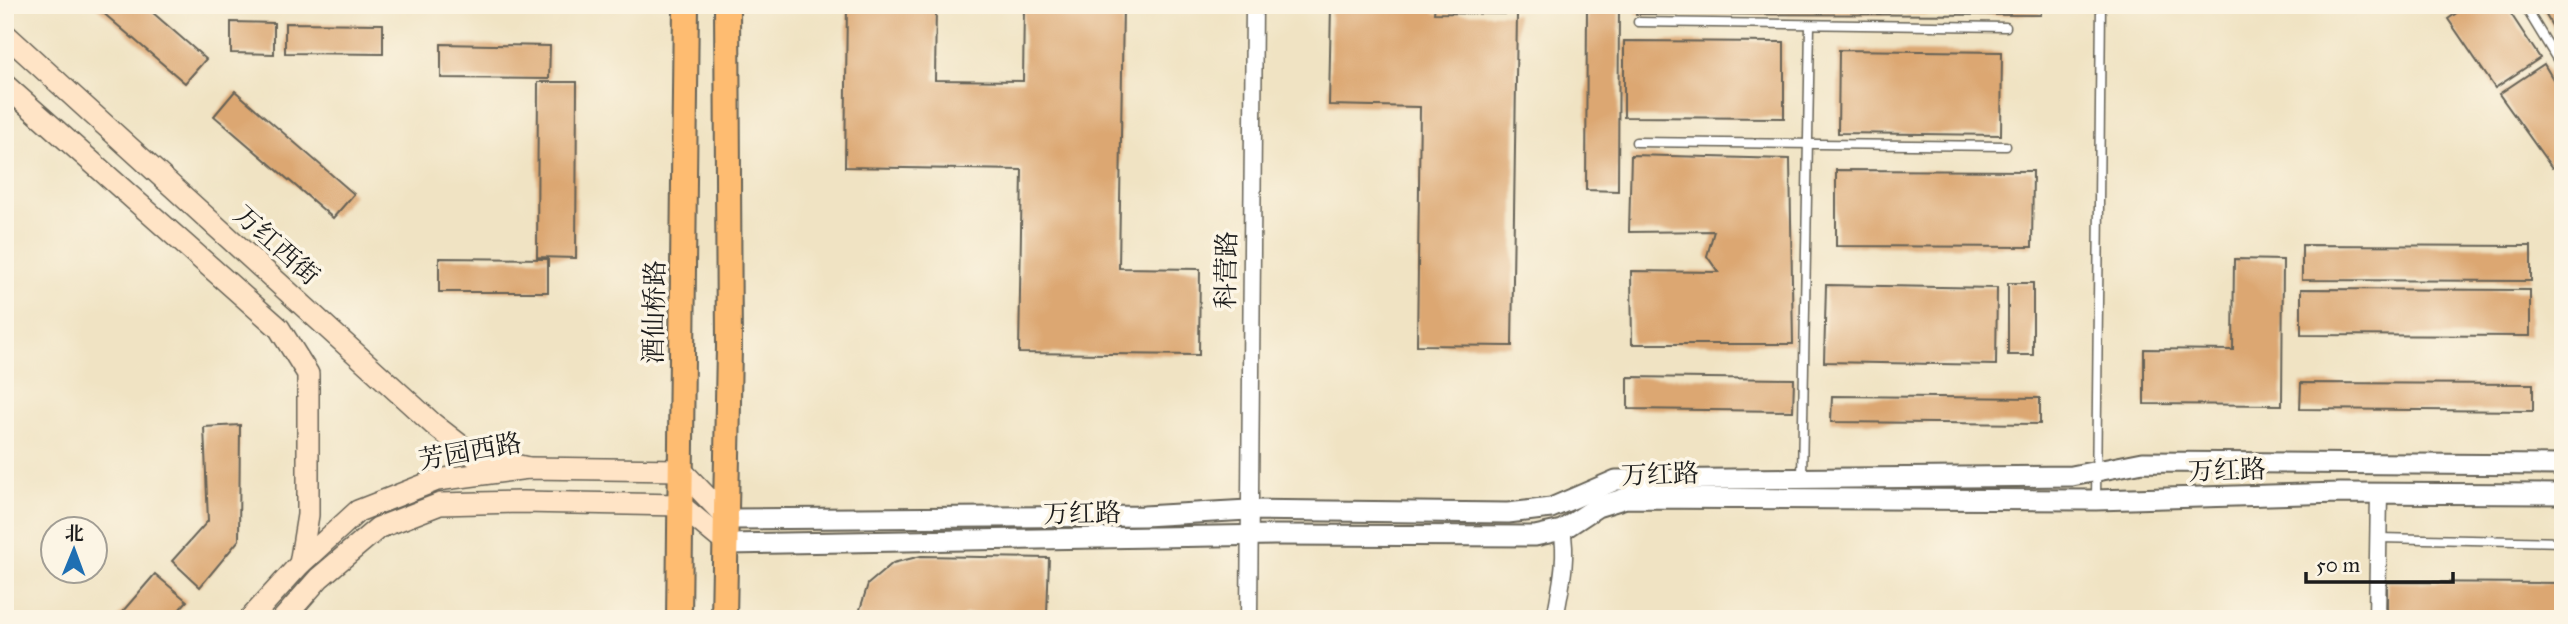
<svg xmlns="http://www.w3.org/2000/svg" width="2568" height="624" font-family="'IM FELL Great Primer','Noto Serif SC',serif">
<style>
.building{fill:#dca772}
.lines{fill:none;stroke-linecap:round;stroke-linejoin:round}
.service-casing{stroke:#666256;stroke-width:11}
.minor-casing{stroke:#666256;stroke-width:19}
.tertiary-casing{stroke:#666256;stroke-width:23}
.secondary-casing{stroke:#666256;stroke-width:24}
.primary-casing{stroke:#666256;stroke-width:28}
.service{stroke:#fff;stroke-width:8}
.minor{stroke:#fff;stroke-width:16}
.tertiary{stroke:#fff;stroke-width:19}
.secondary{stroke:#ffe4c6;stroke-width:21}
.primary{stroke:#febc71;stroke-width:24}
.labels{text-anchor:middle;stroke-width:7;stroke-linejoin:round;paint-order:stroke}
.street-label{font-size:26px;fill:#1c1c1c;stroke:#fcf5e5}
</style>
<rect width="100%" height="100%" fill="#fcf5e5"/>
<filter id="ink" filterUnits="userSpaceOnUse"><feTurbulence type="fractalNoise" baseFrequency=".0143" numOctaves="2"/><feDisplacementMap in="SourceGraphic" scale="14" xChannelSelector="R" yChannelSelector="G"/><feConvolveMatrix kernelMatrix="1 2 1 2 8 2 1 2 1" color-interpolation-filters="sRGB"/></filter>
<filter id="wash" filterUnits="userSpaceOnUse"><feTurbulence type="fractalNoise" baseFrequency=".00686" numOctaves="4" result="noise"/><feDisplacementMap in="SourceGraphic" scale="28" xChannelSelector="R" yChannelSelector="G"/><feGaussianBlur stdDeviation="1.57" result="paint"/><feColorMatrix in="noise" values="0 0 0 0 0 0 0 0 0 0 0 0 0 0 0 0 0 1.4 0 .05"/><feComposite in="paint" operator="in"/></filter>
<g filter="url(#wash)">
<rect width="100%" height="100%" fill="#f0e3c3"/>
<g id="blocks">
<g class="building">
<polygon points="94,5 144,5 206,59 185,83"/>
<polygon points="847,5 936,5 935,80 1023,81 1024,5 1123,5 1119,268 1200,269 1199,355 1019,353 1022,170 845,167"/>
<polygon points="1331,5 1435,5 1434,13 1517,14 1512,346 1417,345 1420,107 1329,105"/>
<polygon points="1587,5 1619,5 1618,191 1586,190"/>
<polygon points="1636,5 2041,5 2041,15 1636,14"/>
<polygon points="2468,5 2505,5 2540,58 2495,88 2448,19"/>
<polygon points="2540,5 2563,5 2563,33 2558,36"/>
<polygon points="231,22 274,23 274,54 231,53"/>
<polygon points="285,23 383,24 383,54 285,53"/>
<polygon points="1624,41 1784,42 1784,118 1624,117"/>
<polygon points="441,44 550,46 549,79 441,78"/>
<polygon points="1839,50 2002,52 2001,135 1838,133"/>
<polygon points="2544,64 2563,96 2563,161 2552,168 2499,94"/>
<polygon points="538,82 577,82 576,258 537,257"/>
<polygon points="235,91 354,194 333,218 214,116"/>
<polygon points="1631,155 1790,159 1793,344 1632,344 1631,271 1718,272 1707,256 1714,231 1629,232"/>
<polygon points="1836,170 2033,171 2032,247 1836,246"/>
<polygon points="2302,245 2531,246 2531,281 2302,280"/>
<polygon points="439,258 548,259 548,292 439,292"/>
<polygon points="2234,259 2283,260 2282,405 2144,404 2144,349 2233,350"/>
<rect x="2008" y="283" width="25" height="72"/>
<polygon points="1826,285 1997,288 1996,365 1824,362"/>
<polygon points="2301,289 2530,290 2530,336 2301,335"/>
<polygon points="1628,377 1794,379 1793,411 1628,409"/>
<polygon points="2301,383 2533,384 2533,411 2300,409"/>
<polygon points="1832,396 2040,398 2040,424 1831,422"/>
<polygon points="240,425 239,540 200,587 172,561 208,521 204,427"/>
<polygon points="921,556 1049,558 1047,614 966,614 960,619 857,619 868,584 893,563"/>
<polygon points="155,574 187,601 171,619 116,619"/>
<polygon points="2387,582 2563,583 2563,619 2387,619"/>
</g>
</g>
</g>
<g filter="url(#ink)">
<use href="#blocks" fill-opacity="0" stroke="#666256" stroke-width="2"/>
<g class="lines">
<g class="service-casing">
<g id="service">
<polyline points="2524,5 2563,69"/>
<polyline points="1638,22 2006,27"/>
<polyline points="1636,142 2006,146"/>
<polyline points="1802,478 1810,25"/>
<polyline points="2096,500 2101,5"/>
<polyline points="2379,538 2563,542"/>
</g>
</g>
<g class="minor-casing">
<g id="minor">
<polyline points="1249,619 1254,5"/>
<path d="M1555,619C1560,589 1568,560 1562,530"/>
<polyline points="2377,619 2379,494"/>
</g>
</g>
<g class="tertiary-casing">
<g id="tertiary">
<polyline points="728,519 1144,516 1248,510 1508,513 1551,508 1616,480 2072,476 2143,462 2563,465"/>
<polyline points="727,544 1274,535 1535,536 1562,530 1597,507 1626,498 2096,500 2340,493 2563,494"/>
</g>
</g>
<g class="secondary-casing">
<g id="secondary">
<polyline points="5,34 433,424 474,456 528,468"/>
<polyline points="5,85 279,328 308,374 308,515 300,564"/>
<polyline points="250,619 300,564 358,511 437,480 528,468 681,470 728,519"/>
<polyline points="283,619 319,578 378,528 440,504 522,502 680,505 727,544"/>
</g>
</g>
<g class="primary-casing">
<g id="primary">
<polyline points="679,619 686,5"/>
<polyline points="724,619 729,347 727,5"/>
</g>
</g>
<use href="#service" class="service"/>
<use href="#minor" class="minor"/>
<use href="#tertiary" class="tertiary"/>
<use href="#secondary" class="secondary"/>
<use href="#primary" class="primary"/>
</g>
</g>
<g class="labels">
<g class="street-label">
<text transform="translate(277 245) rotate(42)" y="9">万红西街</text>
<text transform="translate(1226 270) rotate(-89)" y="9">科营路</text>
<text transform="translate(654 312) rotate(-89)" y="9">酒仙桥路</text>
<text transform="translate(470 451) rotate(-10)" y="9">芳园西路</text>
<text transform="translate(2227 470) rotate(-2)" y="9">万红路</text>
<text transform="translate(1660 474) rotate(-2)" y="9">万红路</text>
<text transform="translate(1082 513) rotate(-1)" y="9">万红路</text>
</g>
</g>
<rect width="2568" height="624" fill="none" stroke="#fcf5e5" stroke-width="28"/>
<g transform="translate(74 550) rotate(1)"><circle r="33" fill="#fcf5e5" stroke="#a29e95" stroke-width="2"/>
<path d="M0-5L12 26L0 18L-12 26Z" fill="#1f6fb2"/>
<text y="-10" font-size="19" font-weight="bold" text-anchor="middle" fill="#1c1c1c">北</text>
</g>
<path d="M2306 572v10h147v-10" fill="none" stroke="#1c1c1c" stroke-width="3.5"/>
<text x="2316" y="572" font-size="21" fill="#1c1c1c" stroke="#fcf5e5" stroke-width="5" paint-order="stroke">50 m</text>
</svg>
